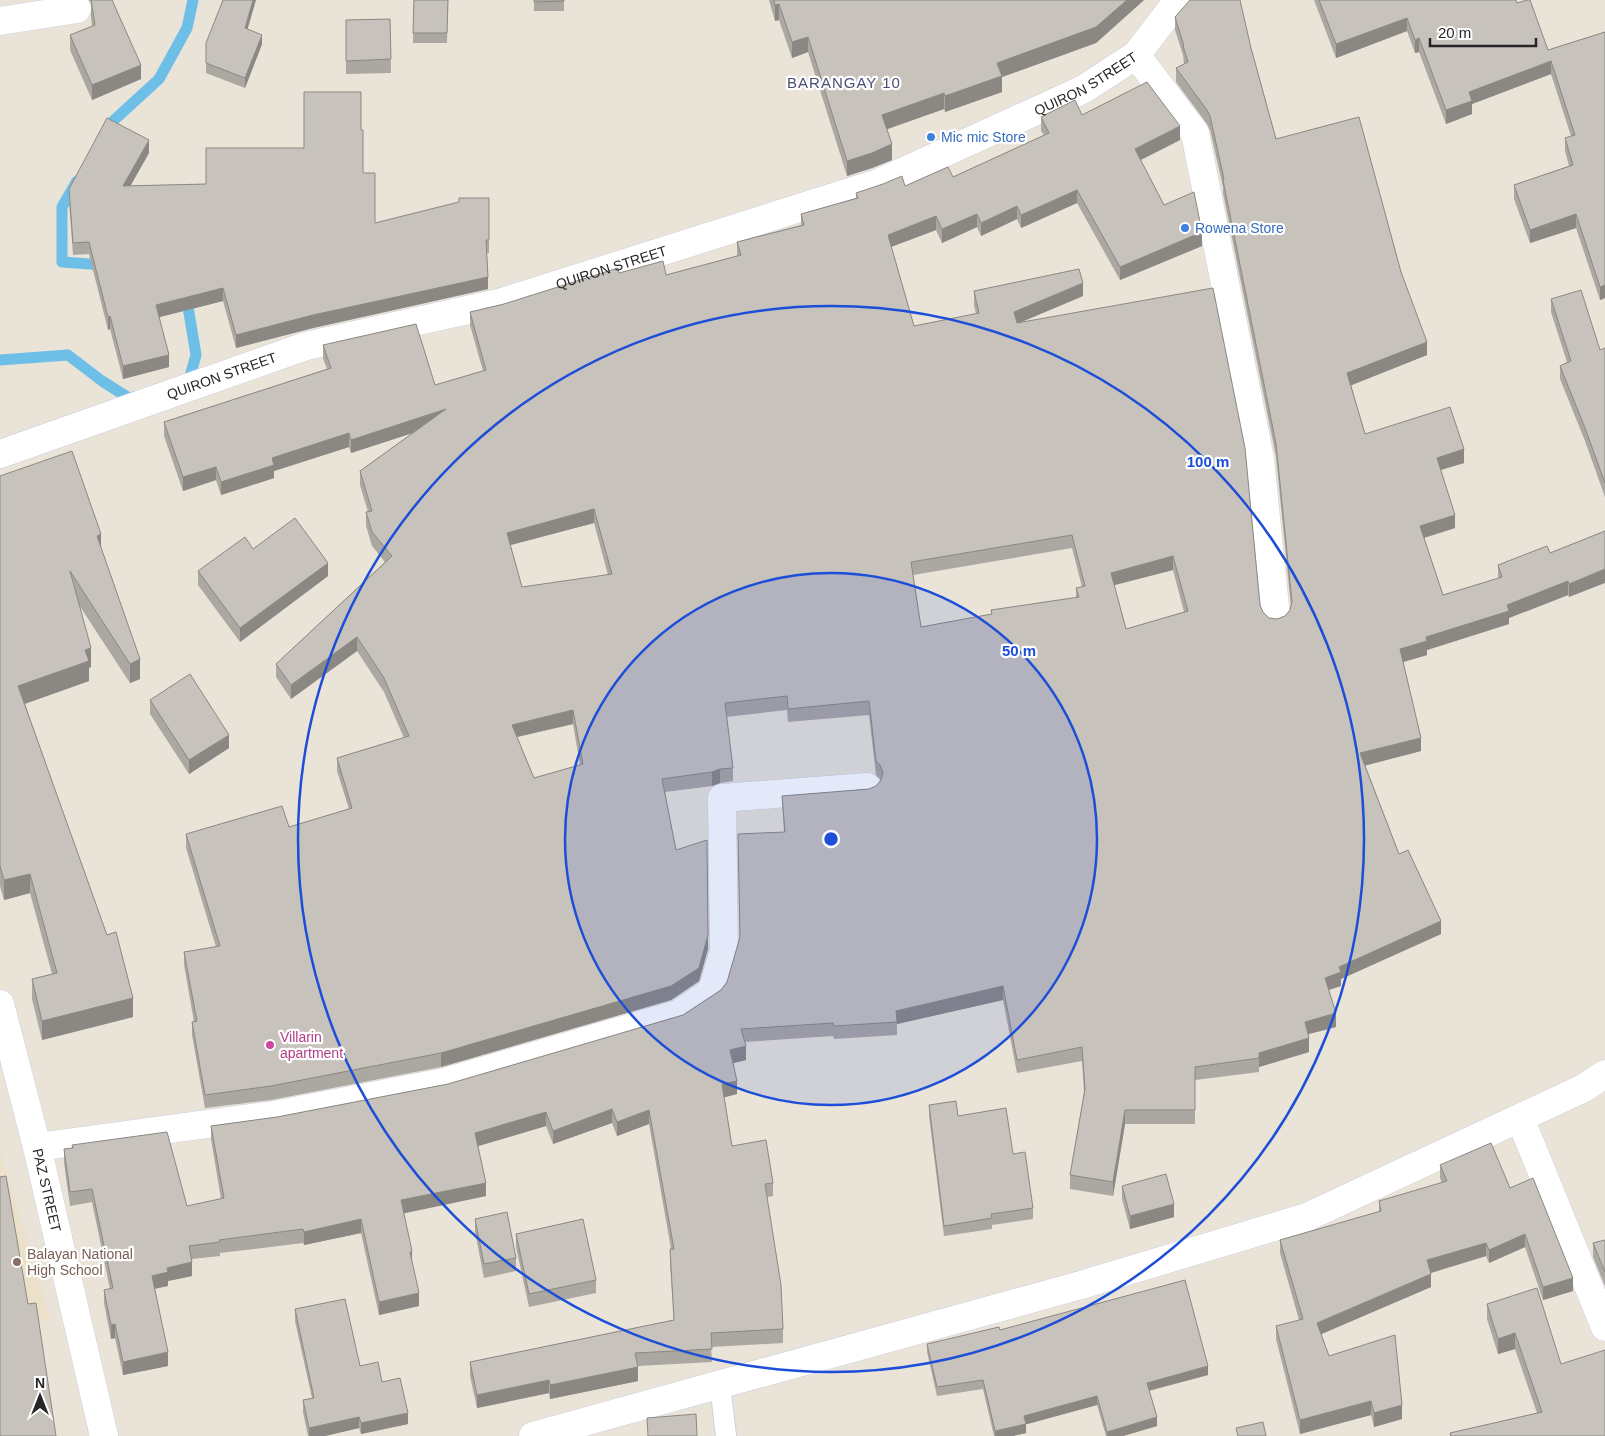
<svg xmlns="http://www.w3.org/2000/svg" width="1605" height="1436" font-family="Helvetica,sans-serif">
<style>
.education{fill:#eae1c8}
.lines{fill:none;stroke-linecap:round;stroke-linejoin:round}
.stream{stroke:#6ebfe8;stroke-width:11}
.lane-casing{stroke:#ced0df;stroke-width:22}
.street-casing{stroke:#ced0df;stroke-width:29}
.secondary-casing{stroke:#ced0df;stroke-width:29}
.lane{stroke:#fff;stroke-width:20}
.street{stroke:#fff;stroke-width:28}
.secondary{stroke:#fff;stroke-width:28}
.wall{fill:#aba7a1;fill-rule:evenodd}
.shaded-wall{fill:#8b8883}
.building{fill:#c7c2bb;stroke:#8b8883;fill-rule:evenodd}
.ring{fill:none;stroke:#1d4ed8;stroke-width:2.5}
.shop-dot{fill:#3f7fe0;stroke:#fff;stroke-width:2}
.hotel-dot{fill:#d1479c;stroke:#fff;stroke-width:2}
.education-dot{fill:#8d6e63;stroke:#fff;stroke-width:2}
.labels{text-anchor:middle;stroke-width:4.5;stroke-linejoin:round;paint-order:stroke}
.street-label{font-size:14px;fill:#262626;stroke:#fff}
.shop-label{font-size:14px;fill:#366cbe;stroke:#fff;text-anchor:start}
.hotel-label{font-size:14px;fill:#b23c85;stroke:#fff;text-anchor:start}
.education-label{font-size:14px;fill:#785e54;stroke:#fff;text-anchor:start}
.neighbourhood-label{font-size:15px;letter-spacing:1px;fill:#4a4e74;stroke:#fff}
.centre{fill:#1d4ed8;stroke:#fff;stroke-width:2.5}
.ring-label{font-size:15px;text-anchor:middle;font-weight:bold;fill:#1d4ed8;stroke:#fff;stroke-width:4.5;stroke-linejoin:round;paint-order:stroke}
</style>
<rect width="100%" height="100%" fill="#e9e3d8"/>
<polygon class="education" points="0,1152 50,1319 0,1327"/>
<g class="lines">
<g class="stream">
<polyline points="106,133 112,122 159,79 187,28 193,0"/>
<polyline points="77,181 62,207 62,262 104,265"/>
<polyline points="0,360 68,355 102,381 129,398 138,396"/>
<polyline points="184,382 189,380 196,355 186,295"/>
</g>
<g class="lane-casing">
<polyline id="lane" points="720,1384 726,1436"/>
</g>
<g class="street-casing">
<g id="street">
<polyline points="0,21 77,9"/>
<polyline points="1136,55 1195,133 1260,459 1276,617"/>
<path id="s1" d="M0,454L306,346L499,303L878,183L1084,89L1136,55L1173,7L1181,0"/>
<polyline points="1520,1118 1605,1327"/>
<polyline points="37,1147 274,1115 445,1082 678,1014 712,991 724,951 722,798 867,787"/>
</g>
</g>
<g class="secondary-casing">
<g id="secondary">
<path id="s2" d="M0,1004L37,1147L104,1436"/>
<polyline points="533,1436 1081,1285 1307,1217 1584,1088 1605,1074"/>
</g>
</g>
<use href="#lane" class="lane"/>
<use href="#street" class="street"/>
<use href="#secondary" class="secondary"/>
</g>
<g class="wall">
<polygon points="89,0 112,0 141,79 92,100 70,50 70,35 92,26 91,16 91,3"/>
<polygon points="414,0 448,0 447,43 413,43"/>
<rect x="534" y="0" width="30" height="11"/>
<polygon points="769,0 1144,0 1096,43 1002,77 1002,92 945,112 944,109 887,129 892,160 872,168 847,176 808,52 792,58 779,20 775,21"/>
<polygon points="1314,0 1516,0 1517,3 1548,50 1605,32 1605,298 1600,300 1576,228 1530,243 1514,199 1514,185 1569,166 1565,151 1565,138 1571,136 1551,74 1472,104 1472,114 1446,124 1419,52 1415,53 1407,31 1336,58"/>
<path d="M1175,17L1251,48L1276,139L1401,272L1427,355L1351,385L1365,434L1464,463L1441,470L1455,528L1424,538L1443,595L1498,579V565L1550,553L1605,531L1569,597L1568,595L1509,618V624L1427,650V655L1403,662L1421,751L1365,765L1399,854L1441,934L1341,979V986L1329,990L1336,1027L1308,1034L1309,1052L1259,1067V1072L1195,1080V1124H1125L1113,1196L1070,1189V1175L1084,1093L1082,1061L1017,1073L1003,1000L897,1024V1035L834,1039L833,1036L745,1042L746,1060L733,1063L737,1094L724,1097L732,1146L773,1183V1196L767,1197L783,1329V1343L711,1347L712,1362L638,1366V1381L550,1399L549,1393L477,1408L470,1376V1362L674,1320L670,1263V1249H671L649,1124L617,1136L612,1123L553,1144L546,1126L478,1146L486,1196L404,1213L419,1306L379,1315L361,1233L304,1245L303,1243L220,1253V1256L192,1259V1276L168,1281V1286L155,1289L168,1366L123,1375L115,1338L111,1339L104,1303V1290L110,1289L92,1202L70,1206L64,1163V1149L72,1148V1145L187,1206L221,1199L211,1139V1126L277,1117L448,1084L683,1015L721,990L727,982L784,832L782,796L869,789L876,786L881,780L876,775L869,715L788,722L787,710L726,717L733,768V781L720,783L712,786L665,792L676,850L708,949L699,981L671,1000L441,1067L271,1100L205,1108L192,1035V1022H194L184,965V952L216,947L186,848V834L289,827L349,809L337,771V758L404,738L384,692L357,651L291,699L276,677V664L385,562L372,546L366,526V512H368L360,485V471L413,433L351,453L349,447L274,471V478L221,495L216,480L183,491L164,436V422L327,369L323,358V345L435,385L483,371L470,325V312L504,304L619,273L666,275L737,256V242L801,225V214L856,198V193L905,186L953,177L1044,135L1041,131V117L1082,115L1180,140L1140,160L1164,205L1202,246L1120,280L1077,203L1021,228L1017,219L981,236L977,227L942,243L936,230L891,247L914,326L976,314L974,305V291L1083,296L1019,323L1260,605L1263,612L1269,618L1277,619L1285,616L1290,610L1291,607L1276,457L1223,193V187L1210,130L1207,124L1176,82V68L1184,64L1183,55L1175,30ZM594,523L608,575L522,587L510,545ZM1072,548L1082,587L1076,588V598L991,610V614L921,627L913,575ZM1173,570L1184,612L1126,629L1114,585ZM573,724L580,765L534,778L517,737Z"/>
<polygon points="390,19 391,73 346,74 346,20"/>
<polygon points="247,29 262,44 245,88 206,73 206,43"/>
<polygon points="361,130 363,173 375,223 489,198 489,253 487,253 488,289 313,328 236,348 223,301 159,317 169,367 123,379 110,329 108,330 89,254 73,255 69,201 69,189 149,153 130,186 206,184 304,148"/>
<polygon points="1551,299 1600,350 1605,348 1605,497 1585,441 1560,379 1560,366 1567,362 1551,312"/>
<polygon points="0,476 101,548 140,679 130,683 79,605 91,667 89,668 89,681 25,704 133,1017 42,1040 32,999 32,979 52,974 30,893 4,900 0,886"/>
<polygon points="198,571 328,576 240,642 198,585"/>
<polygon points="150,700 229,748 189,774 150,714"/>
<polygon points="929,1105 958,1116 1013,1154 1033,1208 1033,1219 992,1225 992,1229 944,1236 929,1116"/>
<polygon points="1440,1165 1510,1188 1573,1291 1543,1300 1525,1247 1489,1263 1486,1256 1431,1273 1431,1287 1321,1334 1329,1356 1402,1419 1374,1427 1371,1415 1300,1434 1276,1339 1276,1326 1299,1320 1280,1253 1280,1240 1379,1212 1379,1201 1442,1183 1440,1178"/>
<polygon points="1122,1186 1174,1217 1130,1229 1122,1199"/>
<polygon points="475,1219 516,1258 516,1271 484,1278 475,1232"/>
<polygon points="516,1234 596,1280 596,1293 529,1307 516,1247"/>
<polygon points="1605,1240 1605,1286 1593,1257 1593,1243"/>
<polygon points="1487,1304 1561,1364 1605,1436 1450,1436 1450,1433 1537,1413 1515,1349 1498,1354 1487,1319"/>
<polygon points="295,1309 360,1366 382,1382 408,1424 361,1434 359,1428 325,1436 308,1436 303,1412 303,1400 312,1398 295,1321"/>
<polygon points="1000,1330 1208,1375 1149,1391 1157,1426 1123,1436 1106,1436 1097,1405 1026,1424 1026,1433 1013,1436 994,1436 983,1389 937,1396 927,1352 927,1344"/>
</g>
<g class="shaded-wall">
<polygon points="253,0 256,0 245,38 245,28"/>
<polygon points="1127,0 1144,0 1096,43 1002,77 1002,92 945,112 945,96 997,63"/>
<polygon points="779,4 779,20 775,21 775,5"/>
<polygon points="1407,18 1407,31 1336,58 1336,44"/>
<polygon points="262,35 262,44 245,88 245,78"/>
<polygon points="808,37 808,52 792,58 792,42"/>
<polygon points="1419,38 1419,52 1415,53 1415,40"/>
<polygon points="1551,61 1551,74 1472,104 1472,114 1446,124 1446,110 1469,92"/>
<polygon points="141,65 141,79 92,100 92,85"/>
<polygon points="944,93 944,109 882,131 882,115"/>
<polygon points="1180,126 1180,140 1135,163 1135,149"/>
<polygon points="149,140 149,153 123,199 123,186"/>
<polygon points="892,144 892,160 872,168 847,176 847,161"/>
<polygon points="1077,190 1077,203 1021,228 1021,215"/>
<polygon points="1017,206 1017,219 981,236 981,223"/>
<polygon points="977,214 977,227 942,243 942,229"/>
<polygon points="1576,214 1576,228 1530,243 1530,230"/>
<polygon points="936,216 936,230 888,248 888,235"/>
<polygon points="1202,232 1202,246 1120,280 1120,267"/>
<polygon points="488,277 488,289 313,328 236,348 236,335 313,315"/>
<polygon points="1083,283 1083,296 1014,325 1014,312"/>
<polygon points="1605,285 1605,298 1600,300 1600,287"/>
<polygon points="223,288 223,301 156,318 156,305"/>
<polygon points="110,316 110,329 108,330 108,317"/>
<polygon points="1427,342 1427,355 1347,387 1347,373"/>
<polygon points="169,355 169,367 123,379 123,366"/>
<polygon points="446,409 446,422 351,453 351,440"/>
<polygon points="349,433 349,447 274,471 274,478 221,495 221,482 272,458"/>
<polygon points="1464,449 1464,463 1437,471 1437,458"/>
<polygon points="216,467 216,480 183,491 183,477"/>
<polygon points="594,509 594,523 507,546 507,533"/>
<polygon points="1455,515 1455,528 1420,539 1420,526"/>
<polygon points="101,534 101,554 97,536"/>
<polygon points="1173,556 1173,570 1111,586 1111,573"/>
<polygon points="328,563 328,576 240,642 240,628"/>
<polygon points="1605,569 1605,583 1569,597 1569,584"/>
<polygon points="1568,581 1568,595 1509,618 1509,624 1427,650 1427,655 1400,663 1400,649 1426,637"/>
<polygon points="357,637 357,651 291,699 291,685"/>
<polygon points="91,648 91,667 89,668 89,681 18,706 18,686 85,650"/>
<polygon points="140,659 140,679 130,683 130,664"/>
<polygon points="573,710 573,724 512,738 512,725"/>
<polygon points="229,735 229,748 189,774 189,760"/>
<polygon points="1421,738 1421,751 1360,767 1360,753"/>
<polygon points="720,769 720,783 712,786 712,772"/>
<polygon points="30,874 30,893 4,900 4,880"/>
<polygon points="1441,921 1441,934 1341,979 1341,986 1325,991 1325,978 1339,967"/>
<polygon points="708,935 708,949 699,981 671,1000 441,1067 441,1053"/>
<polygon points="1003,986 1003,1000 897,1024 896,1011"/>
<polygon points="133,998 133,1017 42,1040 42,1021"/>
<polygon points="1336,1013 1336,1027 1305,1035 1305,1022"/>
<polygon points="1309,1038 1309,1052 1259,1067 1259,1053"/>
<polygon points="746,1046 746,1060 730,1064 730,1050"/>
<polygon points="737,1081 737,1094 722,1098 722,1084"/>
<polygon points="612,1109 612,1123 553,1144 553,1131"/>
<polygon points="649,1110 649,1124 617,1136 617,1122"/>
<polygon points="1125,1110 1125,1124 1113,1196 1113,1182"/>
<polygon points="546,1112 546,1126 475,1147 475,1133"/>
<polygon points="486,1183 486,1196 401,1214 401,1200"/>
<polygon points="1174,1204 1174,1217 1130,1229 1130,1216"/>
<polygon points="361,1219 361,1233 304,1245 304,1232"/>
<polygon points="1525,1234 1525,1247 1489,1263 1489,1250"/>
<polygon points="1486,1243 1486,1256 1427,1274 1427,1260"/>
<polygon points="412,1251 412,1265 410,1252"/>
<polygon points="192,1262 192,1276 168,1281 168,1286 152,1289 152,1276 167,1268"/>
<polygon points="1431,1274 1431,1287 1317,1336 1317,1323"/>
<polygon points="1573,1278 1573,1291 1543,1300 1543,1287"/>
<polygon points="419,1293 419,1306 379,1315 379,1302"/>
<polygon points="115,1324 115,1338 111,1339 111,1325"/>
<polygon points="1515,1333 1515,1349 1498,1354 1498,1339"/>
<polygon points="168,1352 168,1366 123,1375 123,1362"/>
<polygon points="1208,1366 1208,1375 1147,1391 1147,1383"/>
<polygon points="638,1367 638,1381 550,1399 550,1385"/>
<polygon points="549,1380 549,1393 477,1408 477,1395"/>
<polygon points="1097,1396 1097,1405 1024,1425 1024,1416"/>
<polygon points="1371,1401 1371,1415 1300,1434 1300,1420"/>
<polygon points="1402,1405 1402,1419 1374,1427 1374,1413"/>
<polygon points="408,1413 408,1424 361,1434 361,1423"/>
<polygon points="359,1417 359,1428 325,1436 309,1436 309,1428"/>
<polygon points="1157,1417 1157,1426 1123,1436 1107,1436 1107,1432"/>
<polygon points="1026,1424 1026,1433 1013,1436 995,1436 995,1431"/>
</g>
<g class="building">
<polygon points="91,0 112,0 141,65 92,85 70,35 95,25"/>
<polygon points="223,0 253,0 245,28 262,35 245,78 206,63 206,43"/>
<polygon points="414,0 448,0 447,33 413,33"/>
<polygon points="534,0 564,0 564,1 534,2"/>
<polygon points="774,0 1127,0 1096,27 997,63 1002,76 945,96 944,93 882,115 892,144 872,153 847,161 808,37 792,42 779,4 775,5"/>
<path d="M1190,0H1240L1251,48L1276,139L1359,117L1401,272L1427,342L1347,373L1365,434L1450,407L1464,449L1437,458L1455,515L1420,526L1443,595L1502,577L1498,565L1547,546L1550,553L1605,531V569L1569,584L1568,581L1507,605L1509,611L1426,637L1427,641L1400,649L1421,738L1360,753L1399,854L1408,850L1441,921L1339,967L1341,972L1325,978L1336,1013L1305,1022L1309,1038L1259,1053V1058L1195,1067V1110H1125L1113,1182L1070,1175L1085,1089L1082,1047L1017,1060L1003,986L896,1011L897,1022L834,1026L833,1023L741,1029L746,1046L730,1050L737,1081L722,1084L732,1146L766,1140L773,1183L765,1184L781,1285L783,1329L711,1333L712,1349L635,1353L638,1367L550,1385L549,1380L477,1395L470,1362L674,1320L670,1249H674L649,1110L617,1122L612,1109L553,1131L546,1112L475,1133L486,1183L401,1200L412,1251L410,1252L419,1293L379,1302L361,1219L304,1232L303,1229L219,1240L220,1242L189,1246L192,1262L167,1268L168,1272L152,1276L168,1352L123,1362L115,1324L111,1325L104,1290L113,1288L92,1189L70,1192L64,1149L73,1148L72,1145L167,1132L187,1206L224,1198L211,1126L277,1117L448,1084L683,1015L721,990L727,982L740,937L738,834L785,832L782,796L869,789L876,786L881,780L883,773L880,765L876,761L869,701L788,709L787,696L725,703L733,768L720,769L712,772L662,779L676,850L707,840L708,935L699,968L671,986L441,1053L271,1086L205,1095L192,1022L197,1021L184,952L220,946L186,834L282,806L289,827L352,808L337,758L409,736L384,678L357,637L291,685L276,664L392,556L372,532L366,512L372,511L360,471L446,409L351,440L349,433L272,458L274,465L221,482L216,467L183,477L164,422L331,368L323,345L416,324L435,385L486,370L470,312L504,304L618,268L619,273L663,261L666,275L741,255L737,242L804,225L801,214L858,198L856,193L883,184L902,176L905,186L948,167L953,177L1049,133L1041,117L1075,100L1082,115L1147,82L1180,126L1135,149L1164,205L1194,192L1202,232L1120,267L1077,190L1021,215L1017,206L981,223L977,214L942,229L936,216L888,235L914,326L979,313L974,291L1079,269L1083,283L1014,312L1017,323L1213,288L1245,448L1260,605L1263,612L1269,618L1277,619L1285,616L1290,610L1292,602L1276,444L1223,180L1224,179L1210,116L1207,110L1176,68L1188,62L1183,46H1184L1175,17ZM594,509L612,574L522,587L507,533ZM1072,535L1085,586L1076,588L1079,597L991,610L992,614L921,627L911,562ZM1173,556L1188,611L1126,629L1111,573ZM573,710L583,764L534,778L512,725Z"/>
<polygon points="1319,0 1516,0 1517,3 1527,0 1530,0 1548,50 1605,32 1605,285 1600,287 1576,214 1530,230 1514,185 1573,165 1565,138 1575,135 1551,61 1469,92 1472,101 1446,110 1419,38 1415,40 1407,18 1336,44"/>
<polygon points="390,19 391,59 346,61 346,20"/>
<polygon points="304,92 361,92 361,130 363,130 363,173 375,173 375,223 459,202 459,198 489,198 489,240 486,240 488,277 313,315 236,335 223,288 156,305 169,355 123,366 110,316 108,317 89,242 73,243 69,189 107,118 149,140 123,186 206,184 206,148 304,148"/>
<polygon points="1581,290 1600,350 1605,348 1605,483 1585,428 1560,366 1571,361 1551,299"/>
<polygon points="72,451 101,534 97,536 140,659 130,664 70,571 91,648 85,650 89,661 18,686 107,935 116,932 133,998 42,1021 32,979 57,973 30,874 4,880 0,866 0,476"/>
<polygon points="295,518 328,563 240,628 198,571 245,537 253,549"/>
<polygon points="190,674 229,735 189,760 150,700"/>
<polygon points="956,1101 958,1116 1006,1108 1013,1154 1025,1152 1033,1208 991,1214 992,1218 944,1226 929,1105"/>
<polygon points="1491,1143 1510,1188 1533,1178 1573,1278 1543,1287 1525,1234 1489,1250 1486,1243 1427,1260 1431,1274 1317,1323 1329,1356 1395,1335 1402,1405 1374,1413 1371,1401 1300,1420 1276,1326 1303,1319 1280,1240 1381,1211 1379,1201 1447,1181 1440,1165"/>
<polygon points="1166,1174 1174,1204 1130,1216 1122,1186"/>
<polygon points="6,1176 28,1304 36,1303 56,1436 0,1436 0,1177"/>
<polygon points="507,1212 516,1258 484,1264 475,1219"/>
<polygon points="583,1219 596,1280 529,1294 516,1234"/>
<polygon points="1605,1240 1605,1272 1593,1243"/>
<polygon points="1185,1280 1208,1366 1147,1383 1157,1417 1107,1432 1097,1396 1024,1416 1026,1424 995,1431 983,1380 937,1387 927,1344 999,1327 1000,1330"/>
<polygon points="1537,1288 1561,1364 1605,1350 1605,1436 1451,1436 1450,1433 1542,1412 1515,1333 1498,1339 1487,1304"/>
<polygon points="345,1299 360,1366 378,1362 382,1382 400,1378 408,1413 361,1423 359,1417 309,1428 303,1400 314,1398 295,1309"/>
<polygon points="696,1414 697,1436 648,1436 647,1418"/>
<polygon points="1263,1422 1266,1436 1238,1436 1236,1428"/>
</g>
<circle cx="831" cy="839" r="266" fill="#1d4ed8" fill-opacity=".12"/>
<g class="ring">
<circle cx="831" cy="839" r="266"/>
<circle cx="831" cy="839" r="533"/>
</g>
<g class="shop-dot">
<circle cx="931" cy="137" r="5"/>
<circle cx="1185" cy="228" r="5"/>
</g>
<circle class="hotel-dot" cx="270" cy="1045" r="5"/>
<circle class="education-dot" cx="17" cy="1262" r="5"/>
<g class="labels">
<g class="street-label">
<text dy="5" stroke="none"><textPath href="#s1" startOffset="1150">QUIRON STREET</textPath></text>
<text dy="5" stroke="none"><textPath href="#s1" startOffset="640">QUIRON STREET</textPath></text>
<text dy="5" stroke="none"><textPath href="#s1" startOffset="235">QUIRON STREET</textPath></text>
<text dy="5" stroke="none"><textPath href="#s2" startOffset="192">PAZ STREET</textPath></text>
</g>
<g class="shop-label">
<text x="941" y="142">Mic mic Store</text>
<text x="1195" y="233">Rowena Store</text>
</g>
<g class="hotel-label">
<text x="280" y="1042">Villarin<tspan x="280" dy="16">apartment</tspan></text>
</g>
<g class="education-label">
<text x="27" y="1259">Balayan National<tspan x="27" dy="16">High School</tspan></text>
</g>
<g class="neighbourhood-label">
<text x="844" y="88">BARANGAY 10</text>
</g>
</g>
<circle cx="831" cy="839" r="8" class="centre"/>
<g class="ring-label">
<text x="1208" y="467">100 m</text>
<text x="1019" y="656">50 m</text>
</g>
<g transform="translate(40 1396)" stroke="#ffffff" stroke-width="4" paint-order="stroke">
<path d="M0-4L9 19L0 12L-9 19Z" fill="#262626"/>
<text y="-8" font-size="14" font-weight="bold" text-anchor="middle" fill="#262626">N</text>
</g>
<path d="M1430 38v8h106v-8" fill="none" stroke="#262626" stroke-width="2.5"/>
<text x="1438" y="38" font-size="15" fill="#262626" stroke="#ffffff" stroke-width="4" paint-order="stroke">20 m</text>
</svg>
